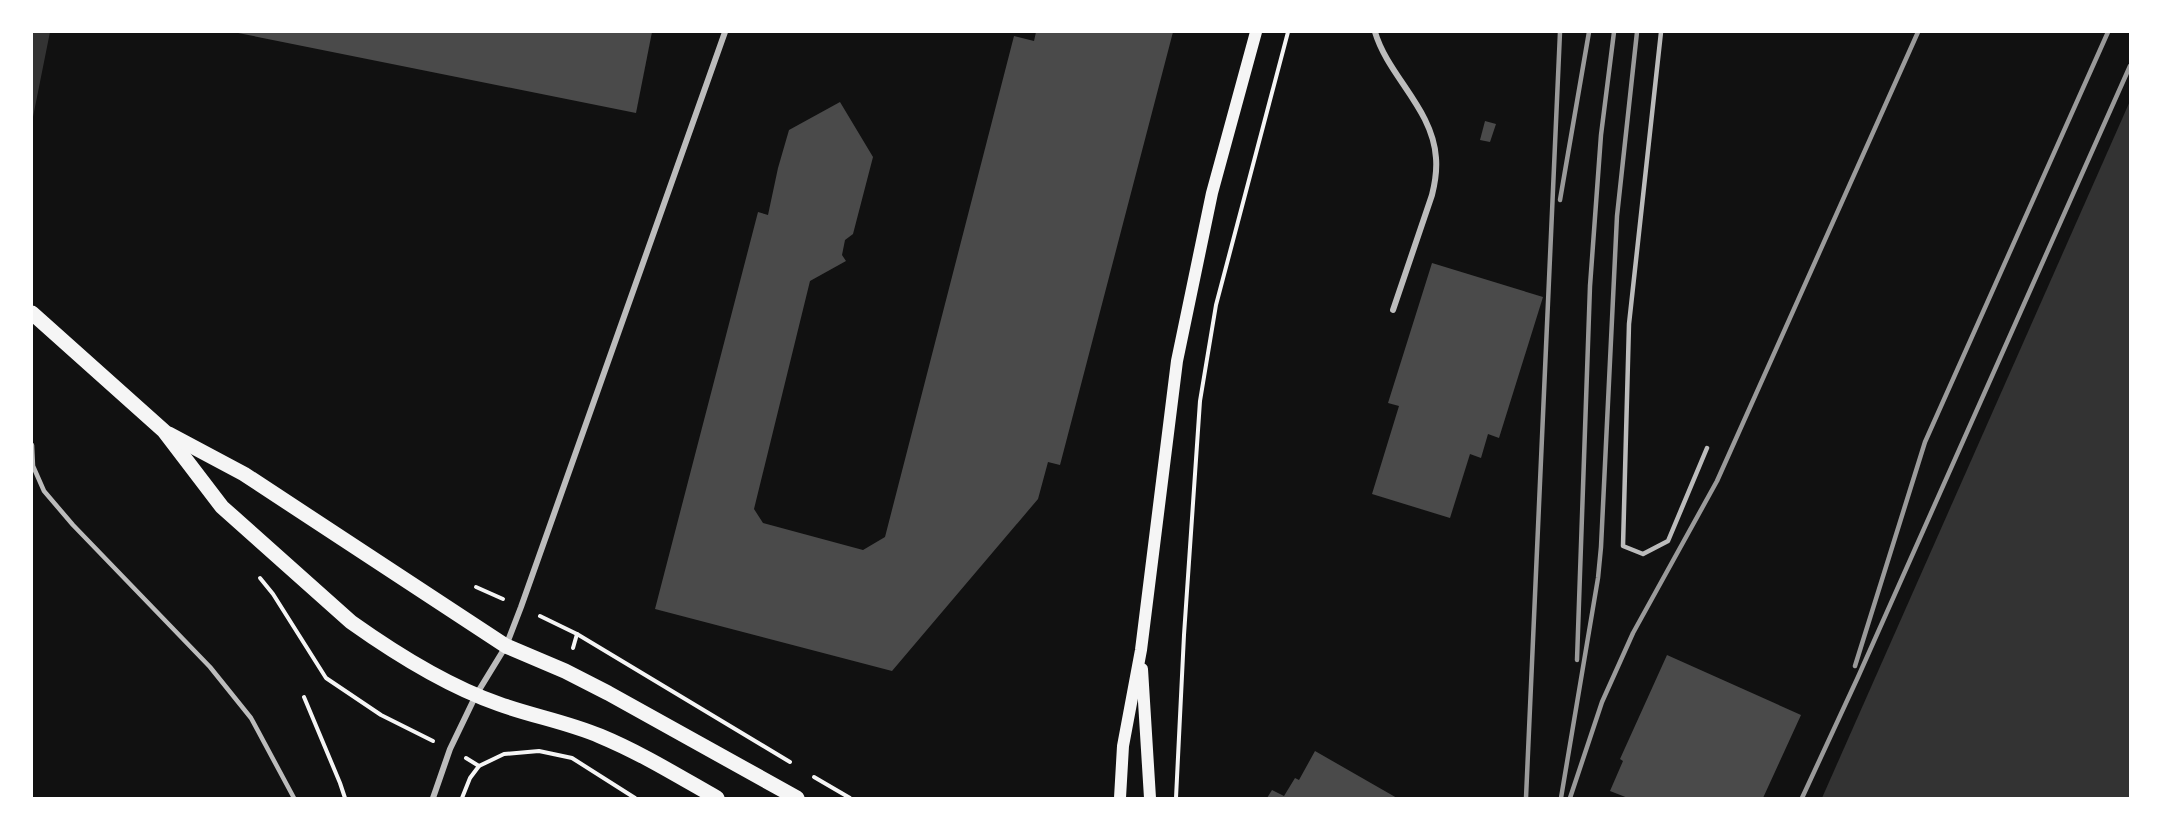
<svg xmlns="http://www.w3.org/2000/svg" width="2162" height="830" font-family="Overpass,sans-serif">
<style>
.water{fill:#333}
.building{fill:#4a4a4a}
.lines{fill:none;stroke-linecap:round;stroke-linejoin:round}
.path{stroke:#f5f5f5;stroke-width:4}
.service{stroke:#bcbcbc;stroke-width:4.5}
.minor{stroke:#bcbcbc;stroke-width:6}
.secondary{stroke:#f5f5f5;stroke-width:12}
.primary{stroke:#f5f5f5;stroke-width:15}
.rail{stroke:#9a9a9a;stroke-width:4.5}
</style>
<rect width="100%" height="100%" fill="#111"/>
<g class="water">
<polygon points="32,32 50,32 32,122"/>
<polygon points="2130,101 2130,798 1822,798"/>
</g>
<g class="building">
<polygon points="233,32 652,32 636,113"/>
<polygon points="1036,32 1173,32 1060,465 1048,462 1038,499 892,671 655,609 758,212 768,215 778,168 789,130 840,102 873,157 853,234 845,240 842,255 846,261 810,281 754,509 763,523 863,550 885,537 1014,36 1034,41"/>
<polygon points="1485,121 1496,124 1490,142 1480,140"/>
<polygon points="1432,263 1543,297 1499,438 1488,434 1481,458 1470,454 1450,518 1372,494 1399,406 1388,403"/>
<polygon points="1667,655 1801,715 1763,798 1628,798 1610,791 1623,761 1620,759"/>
<polygon points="1315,751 1397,798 1267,798 1272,790 1284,796 1295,778 1299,780"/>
</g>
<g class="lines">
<g class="path">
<polyline points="260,578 273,594 326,678 381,715 433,741"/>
<polyline points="476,587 503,599"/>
<polyline points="540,616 577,634 790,762"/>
<polyline points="573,648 577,634"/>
<polyline points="304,697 340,783 345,798"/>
<polyline points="466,758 479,766"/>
<polyline points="814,777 850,798"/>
<polyline points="462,798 470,778 479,766 504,754 539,751 572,758 635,798"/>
<polyline points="1176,798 1184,635 1200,401 1216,305 1288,32"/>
</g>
<g class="service">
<polyline points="1661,32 1629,324 1623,546 1643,554 1668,541 1707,448"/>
<polyline points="32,445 33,466 44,491 73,525 210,667 251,718 294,798"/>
</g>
<g class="minor">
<path d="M1375,32C1388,76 1433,109 1436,158C1437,170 1435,183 1432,195L1393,310"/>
<polyline points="433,798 450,749 476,695 506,646 521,607 725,32"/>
</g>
<g class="secondary">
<polyline points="1142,669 1150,798"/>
<polyline points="1120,798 1123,746 1141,650 1177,361 1212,193 1256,32"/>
</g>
<g class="primary">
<path d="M32,313L164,431L222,507L351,622C396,654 447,686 499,704C532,716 567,722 600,736C641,753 678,776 717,798"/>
<polyline points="169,434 244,474 506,646 565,671 608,693 797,798"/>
</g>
<g class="rail">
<polyline points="1560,200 1589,32"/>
<polyline points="1577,660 1590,286 1601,135 1614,32"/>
<polyline points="1855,666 1925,442 2108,32"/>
<polyline points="1526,798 1560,32"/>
<polyline points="1561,798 1598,578 1601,547 1617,216 1637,32"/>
<polyline points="1570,798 1602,702 1633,633 1717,481 1918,32"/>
<polyline points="1802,798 1858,677 2130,66"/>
</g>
</g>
<rect width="2162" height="830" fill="none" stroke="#ffffff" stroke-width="66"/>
</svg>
